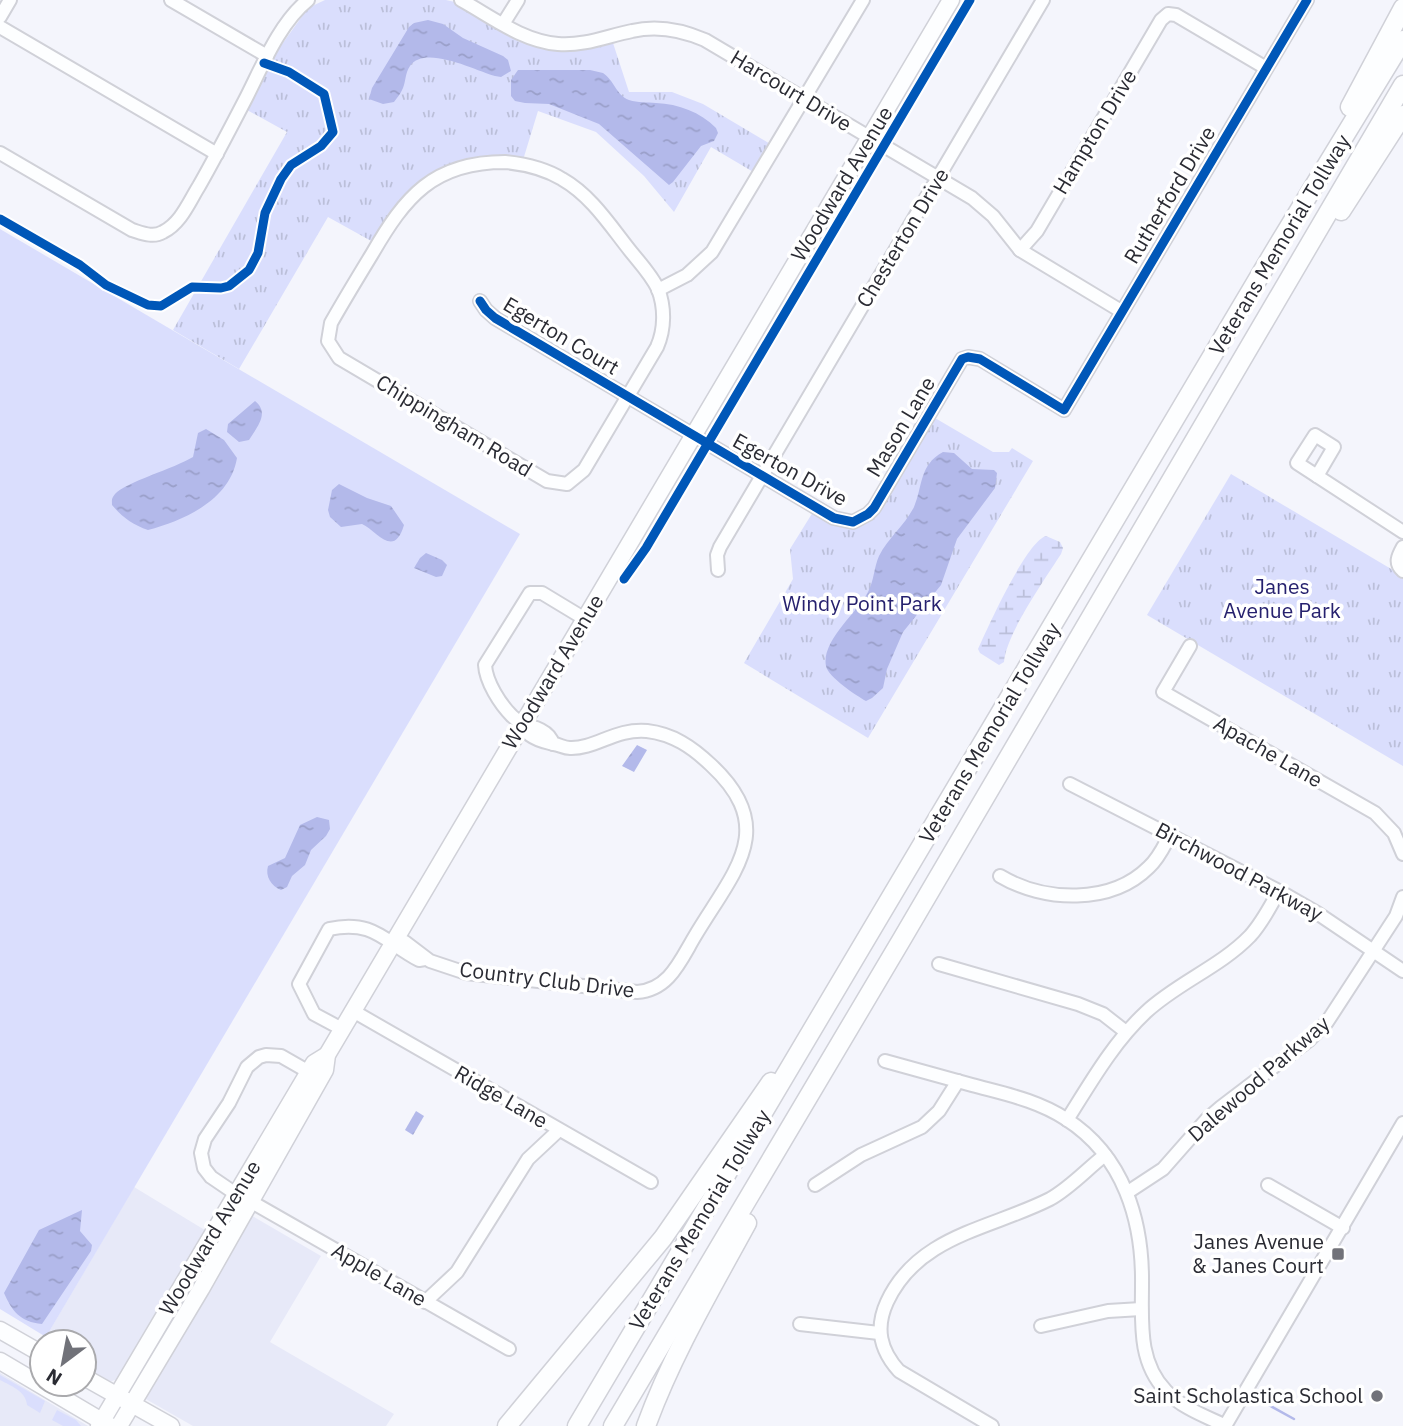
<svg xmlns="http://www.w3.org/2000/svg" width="1403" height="1426" font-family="'IBM Plex Sans',sans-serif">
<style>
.built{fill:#e7e9f8}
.grass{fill:#dadefd}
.wetland{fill:url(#wetland-marsh)}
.park{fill:url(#park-tufts)}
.water{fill:url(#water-ripples)}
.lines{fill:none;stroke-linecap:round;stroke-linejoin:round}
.stream{stroke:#b3b9ea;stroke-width:2.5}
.minor-casing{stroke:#d0d1d8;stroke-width:16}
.major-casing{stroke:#d0d1d8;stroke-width:19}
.highway-casing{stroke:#d0d1d8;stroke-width:21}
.minor{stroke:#fdfeff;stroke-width:12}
.major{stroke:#fdfeff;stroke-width:16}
.highway{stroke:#fdfeff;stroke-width:18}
.cycleway-casing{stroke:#fff;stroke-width:13}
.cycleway{stroke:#0057b8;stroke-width:9}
.poi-dot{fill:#717279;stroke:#fff;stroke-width:2.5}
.labels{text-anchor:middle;stroke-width:7;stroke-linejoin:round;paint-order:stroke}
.street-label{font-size:21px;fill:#2a2b33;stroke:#fff}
.park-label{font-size:21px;fill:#26216e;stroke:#fff}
.poi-label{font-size:21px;fill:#2a2b33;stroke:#fff;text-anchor:end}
</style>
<defs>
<pattern id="wetland-marsh" width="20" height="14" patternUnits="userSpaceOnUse" patternTransform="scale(1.75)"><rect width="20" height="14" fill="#dadefd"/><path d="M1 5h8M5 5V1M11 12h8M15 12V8" fill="none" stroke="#bbbfd9"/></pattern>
<pattern id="park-tufts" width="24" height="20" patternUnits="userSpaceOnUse" patternTransform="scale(1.75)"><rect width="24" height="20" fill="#dadefd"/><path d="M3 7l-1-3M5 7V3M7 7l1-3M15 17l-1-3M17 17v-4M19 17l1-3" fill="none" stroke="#bbbfd9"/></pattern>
<pattern id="water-ripples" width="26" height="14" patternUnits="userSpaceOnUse" patternTransform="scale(1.75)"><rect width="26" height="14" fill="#b3b9ea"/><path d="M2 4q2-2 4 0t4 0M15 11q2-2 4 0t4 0" fill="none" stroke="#9a9fc9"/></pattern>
</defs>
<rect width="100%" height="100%" fill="#f4f5fc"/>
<g class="built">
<polygon points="134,1187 208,1232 118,1379 112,1381 103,1380 84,1369 84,1342 43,1342"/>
<polygon points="249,1214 321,1256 270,1342 394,1414 386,1426 193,1426 144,1398"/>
<polygon points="0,1373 88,1426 0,1426"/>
</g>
<g class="grass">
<polygon points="0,229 520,534 46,1337 0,1309"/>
<path d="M0,1375L45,1401L40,1413L27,1405C26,1391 11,1386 0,1380Z"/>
<polygon points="57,1410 76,1420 81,1426 63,1426 52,1420"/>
</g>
<path class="wetland" d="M1046,536L1060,542L1063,548L1061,554C1045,579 1006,634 1004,662L999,665L980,653L978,649C988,627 1026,542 1046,536Z"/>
<g class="park">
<path d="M325,0H446L455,2C514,37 542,62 613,43L629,92H672L703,104L772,145L755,173L711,147L674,212L644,176L596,132L538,111L523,160L505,157L415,187L399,202L373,242L328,217L239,369L173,330L287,132L247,110L280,47L308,8Z"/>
<path d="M935,418L993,452H1009L1012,448L1033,461L868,738L744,663L793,579L790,549L813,512C838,527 855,539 878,513Z"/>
<polygon points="1231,474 1403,576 1403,766 1147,615"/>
</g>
<g class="water">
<path d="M428,20L443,24L463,38L503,56L508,60L511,71L501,77L495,76C476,71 425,44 410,66C405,73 406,81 403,88C401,93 397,98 394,102L383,104L369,99L372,88L409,27L414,23Z"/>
<path d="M518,70H590L603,73C614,80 616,95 629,100C638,103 647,102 656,103C679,104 700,112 716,128L718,133L714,141L701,146L673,182L669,185L599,124L549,104L525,103L515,101L511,96V80Z"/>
<path d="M255,401C270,413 257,427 249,440L239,442L227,432L228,424Z"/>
<path d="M206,429L224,440L237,458C230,500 185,520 148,530C133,525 122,517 112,505C112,500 111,499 115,494C124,483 175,468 193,457L198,433Z"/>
<path d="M943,452L954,453L972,469L994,470L997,473L995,488L957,539L941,585L903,632L887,669L883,688L872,698L866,701C857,696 828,677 826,666C821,641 857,613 868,592C874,581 874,567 879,556C888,538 905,525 914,507C923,486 919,465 943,452Z"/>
<path d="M339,484L367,498L391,506L404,525C394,559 377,531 362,524L341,527L330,517L328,510L332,490Z"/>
<polygon points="426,553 442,560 447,565 442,576 436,577 414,568 420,558"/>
<polygon points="637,745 647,750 634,772 622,766"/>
<path d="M317,817L329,820L330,829L326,836L311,850L305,865L292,876L287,887L281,890C271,886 265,876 268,866L285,858L300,825Z"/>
<polygon points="416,1111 424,1116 413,1135 405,1130"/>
<path d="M82,1210L80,1231L92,1245L91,1251L42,1324C20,1322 12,1311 4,1293L39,1230Z"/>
</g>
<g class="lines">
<polyline class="stream" points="1265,1403 1294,1419"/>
<g class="minor-casing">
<g id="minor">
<polyline points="171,0 267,56"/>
<path d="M461,0C492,17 522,41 558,44C585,46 607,36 632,31C657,25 682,30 705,40L972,198L993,216L1020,250L1121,311"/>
<polyline points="0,17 10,0"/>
<polyline points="503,24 518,0"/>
<polyline points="0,27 217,154"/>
<path d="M0,153L132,230C142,233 153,238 163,232C181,223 189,202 199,186C215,158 230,129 245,100C261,69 279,23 308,0"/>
<path d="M505,162C525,164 544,168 562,179C592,196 611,227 632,253C641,264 652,276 658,289C665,307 665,329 657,347L584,470L567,484L547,481L339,358L328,341L331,323C344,300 358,277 372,254C405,197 433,162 505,162Z"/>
<polyline points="1020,250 1037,231 1161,20 1168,14 1176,15 1266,68"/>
<polyline points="658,290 687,275 712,252 863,0"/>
<polyline points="480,301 486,310 495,318 834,518 853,522 868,514 874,508 962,359 968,357 980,359 1064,410 1307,0"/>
<polygon points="1315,435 1334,447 1317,476 1297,463"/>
<polyline points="1317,476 1403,532"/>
<path d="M1403,547C1398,556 1394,563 1403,571"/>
<polyline points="718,570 717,555 720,547 1043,0"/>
<polyline points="1190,646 1163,692 1375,813 1394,833 1403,854"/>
<path d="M522,725C534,726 550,731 553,744"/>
<polyline points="1070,784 1279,891 1317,913 1403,971"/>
<path d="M1000,876C1044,902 1111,905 1149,867C1159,858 1164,846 1170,835"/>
<path d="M393,943L405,942L430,961L466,973L637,992C669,990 680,961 695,936C733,872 780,829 711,765C692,747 673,734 647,731C616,728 595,749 570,748C564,748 560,745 554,744C546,742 538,741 530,735C524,730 519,721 512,716C500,704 486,682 485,665L530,593H542L585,619"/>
<polyline points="939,964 1078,1004 1103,1014 1126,1032"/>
<polyline points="353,1011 651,1182"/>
<path d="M342,1029L314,1014L299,984L329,929C373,919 385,942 419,960L425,959"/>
<path d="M885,1061C914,1069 943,1077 972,1085C1005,1094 1037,1100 1066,1119C1124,1156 1143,1221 1142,1285C1142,1323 1138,1362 1166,1391C1182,1408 1205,1416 1226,1426"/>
<path d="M1067,1120C1091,1082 1113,1043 1146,1012C1177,983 1220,967 1250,936C1262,923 1270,907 1279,891"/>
<polyline points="815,1185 861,1155 922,1127 939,1111 958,1081"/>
<polyline points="1268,1185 1343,1228"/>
<polyline points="1128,1192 1163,1169 1207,1119 1221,1107 1308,1041 1327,1022 1396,916 1403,897"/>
<polyline points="236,1194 211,1177 204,1168 201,1153 205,1139 229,1103 247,1067 259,1057 266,1055 281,1056 309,1072"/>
<polyline points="250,1201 509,1349"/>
<polyline points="425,1302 457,1272 528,1159 559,1130"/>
<polyline points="800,1324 879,1333"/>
<polyline points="1041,1326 1108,1311 1141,1309"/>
<path d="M992,1426L899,1371C880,1350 875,1328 887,1302C918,1235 991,1229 1050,1199C1070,1188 1087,1169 1105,1155"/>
<polyline points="1225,1426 1403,1123"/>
</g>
</g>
<g class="major-casing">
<g id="major">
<polyline points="0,1330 42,1354"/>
<polyline points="0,1361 110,1426"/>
<polyline points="84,1377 171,1426"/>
<polyline points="99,1426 314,1063 327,1055"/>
<polyline points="119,1426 201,1289 325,1070 327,1055 951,0"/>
</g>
</g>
<g class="highway-casing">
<g id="highway">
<polyline points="1350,107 1403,8"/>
<polyline points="1341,211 1403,115"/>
<polyline points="507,1426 663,1238 771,1082"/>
<polyline points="577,1426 1278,245 1403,40"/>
<polyline points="613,1426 902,939 1403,85"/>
<path d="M646,1426C672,1355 711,1289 747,1223"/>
</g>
</g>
<use href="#minor" class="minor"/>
<use href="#major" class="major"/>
<use href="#highway" class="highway"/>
<g class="cycleway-casing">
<g id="cycleway">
<polyline points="0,219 80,265 106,285 148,305 161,306 192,287 221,288 229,286 249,270 258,253 265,213 281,179 291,165 321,146 333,132 324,94 289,72 264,63"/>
<polyline points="480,301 486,310 495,318 834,518 853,522 868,514 874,508 962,359 968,357 980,359 1064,410 1307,0"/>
<polyline points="624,579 646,548 970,0"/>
</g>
</g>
<use href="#cycleway" class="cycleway"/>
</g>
<g class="poi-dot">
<rect x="1331" y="1247" width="14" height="14" rx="3.5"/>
<circle cx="1377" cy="1396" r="7"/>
</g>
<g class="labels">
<g class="street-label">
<text transform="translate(791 91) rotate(31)" y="7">Harcourt Drive</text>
<text transform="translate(1095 132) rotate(-59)" y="7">Hampton Drive</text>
<text transform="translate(842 184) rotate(-59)" y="7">Woodward Avenue</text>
<text transform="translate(1170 195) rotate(-59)" y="7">Rutherford Drive</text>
<text transform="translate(903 238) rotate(-59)" y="7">Chesterton Drive</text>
<text transform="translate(1280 245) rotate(-59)" y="7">Veterans Memorial Tollway</text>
<text transform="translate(561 336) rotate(31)" y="7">Egerton Court</text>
<text transform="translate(454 426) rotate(31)" y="7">Chippingham Road</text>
<text transform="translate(901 427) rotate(-59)" y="7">Mason Lane</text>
<text transform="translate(790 470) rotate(29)" y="7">Egerton Drive</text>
<text transform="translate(553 672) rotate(-59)" y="7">Woodward Avenue</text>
<text transform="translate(990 733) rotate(-59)" y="7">Veterans Memorial Tollway</text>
<text transform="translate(1268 752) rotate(30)" y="7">Apache Lane</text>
<text transform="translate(1239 872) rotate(28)" y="7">Birchwood Parkway</text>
<text transform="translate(547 980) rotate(7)" y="7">Country Club Drive</text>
<text transform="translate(1259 1079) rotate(-41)" y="7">Dalewood Parkway</text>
<text transform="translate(501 1097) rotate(30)" y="7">Ridge Lane</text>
<text transform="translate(700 1220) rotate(-59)" y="7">Veterans Memorial Tollway</text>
<text transform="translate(210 1238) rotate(-59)" y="7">Woodward Avenue</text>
<text transform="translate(379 1275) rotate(30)" y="7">Apple Lane</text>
</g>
<g class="park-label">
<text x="1282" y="594">Janes<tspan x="1282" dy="24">Avenue Park</tspan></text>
<text x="862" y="611">Windy Point Park</text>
</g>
<g class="poi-label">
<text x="1324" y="1249">Janes Avenue<tspan x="1324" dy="24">&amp; Janes Court</tspan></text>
<text x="1363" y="1403">Saint Scholastica School</text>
</g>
</g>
<g transform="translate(63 1363) rotate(212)"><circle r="33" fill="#ffffff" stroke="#aaaaad" stroke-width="2"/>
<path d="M0-5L12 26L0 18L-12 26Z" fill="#717279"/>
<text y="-10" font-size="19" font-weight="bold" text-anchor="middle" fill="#2a2b33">N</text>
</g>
</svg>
